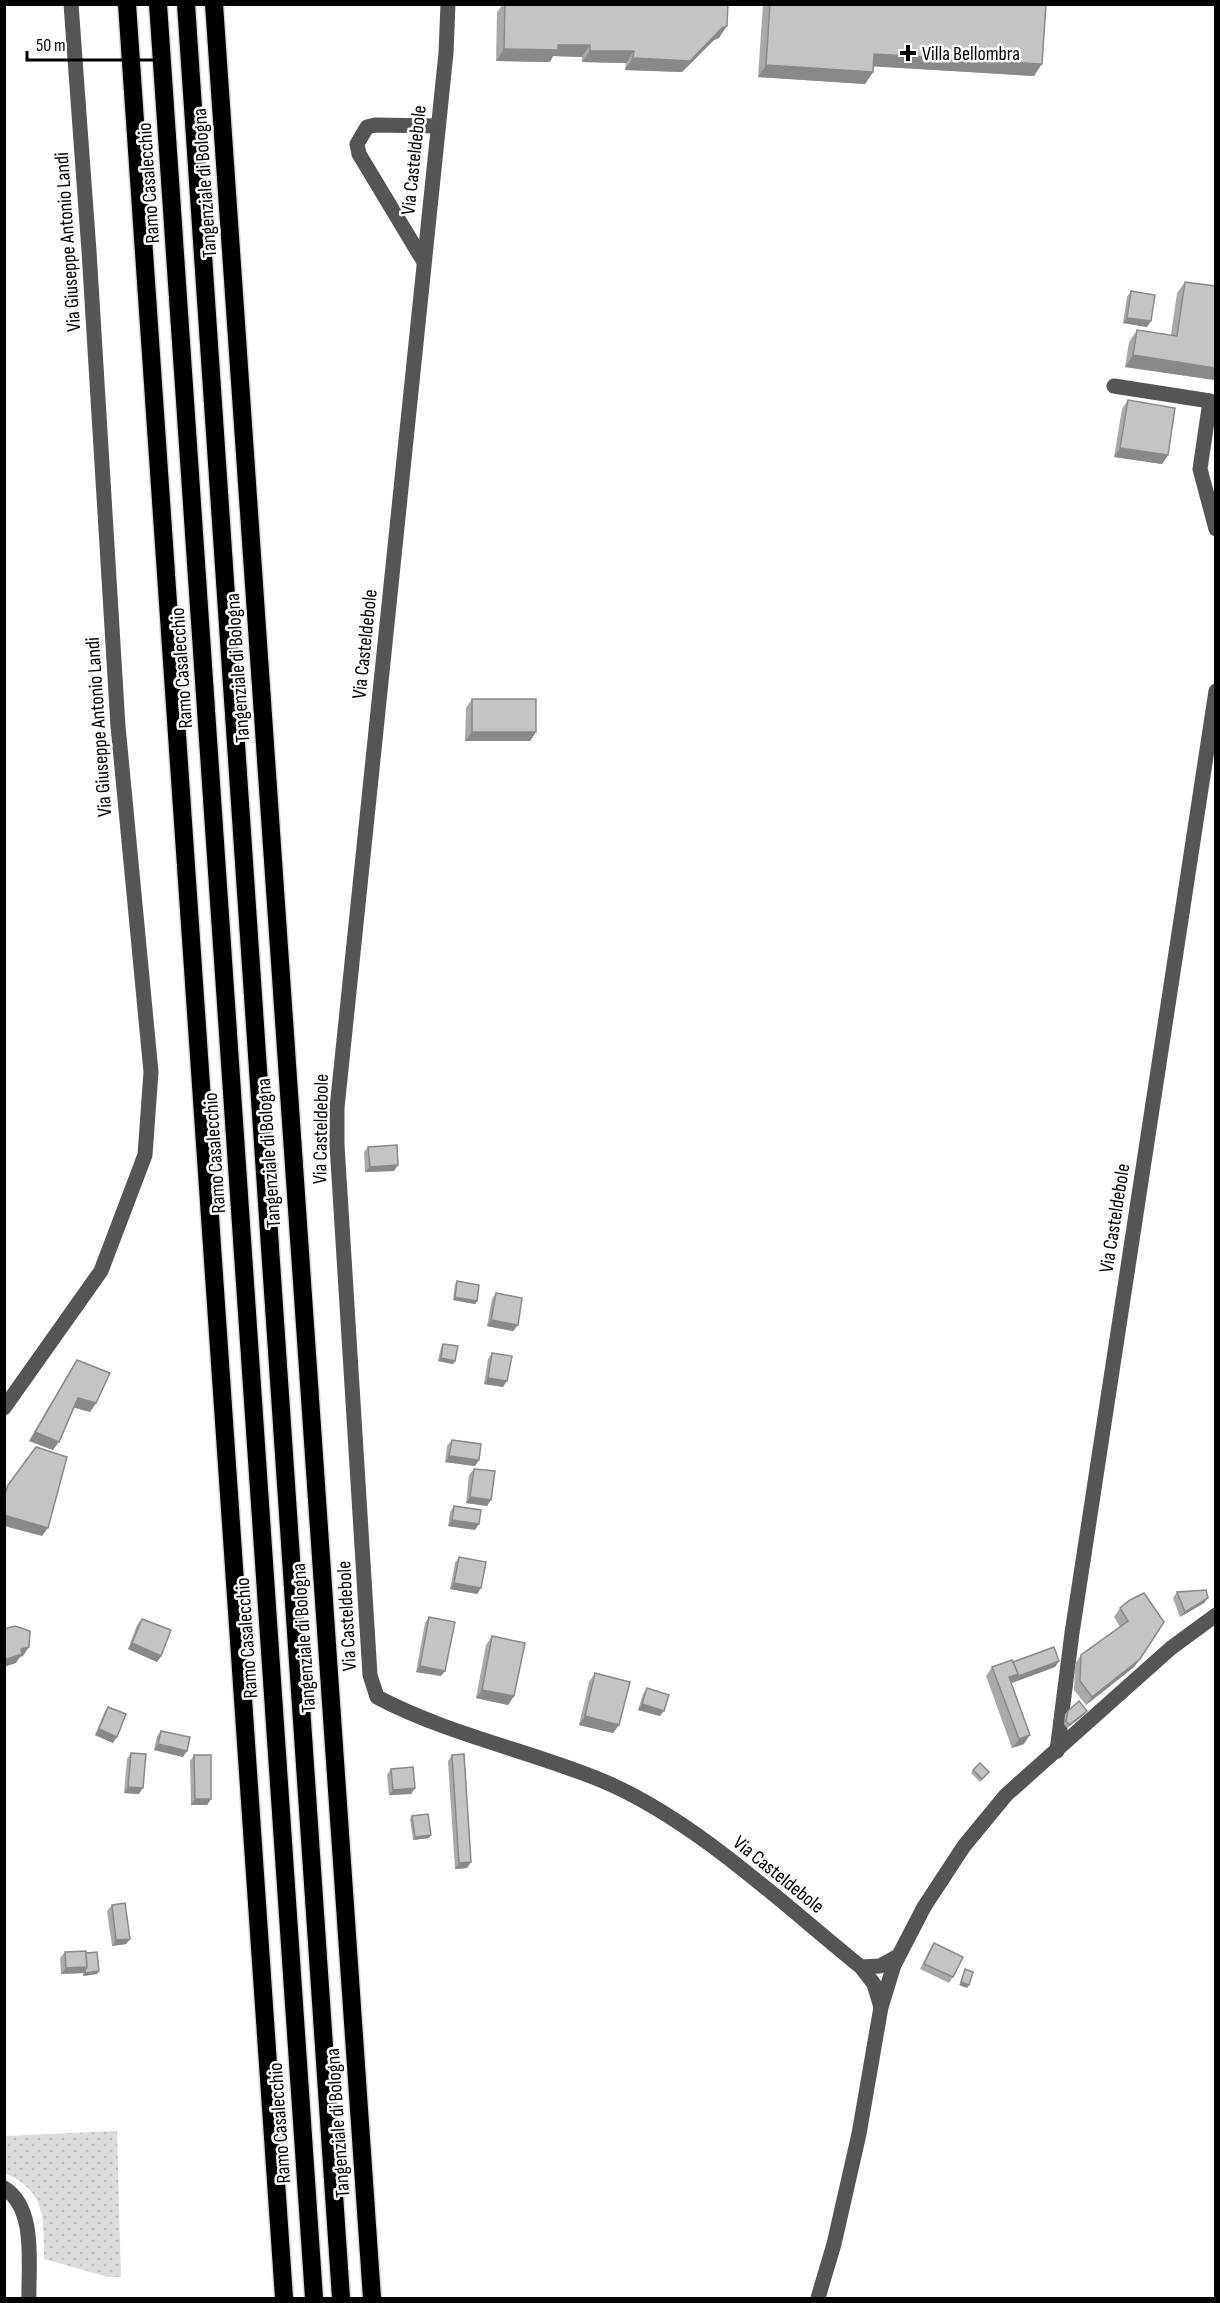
<svg xmlns="http://www.w3.org/2000/svg" width="1220" height="2303" font-family="'Sofia Sans Condensed',sans-serif">
<style>
.garden{fill:url(#garden-dots)}
.lines{fill:none;stroke-linecap:round;stroke-linejoin:round}
.highway-casing{stroke:#dbdbdb;stroke-width:21}
.minor{stroke:#555;stroke-width:15}
.highway{stroke:#000;stroke-width:18}
.wall{fill:#a9a9a9}
.shaded-wall{fill:#898989}
.building{fill:#c4c4c4;stroke:#898989;stroke-width:1.5}
.poi-dot{fill:#000;stroke:#fff;stroke-width:2}
.labels{text-anchor:middle;stroke-width:5;stroke-linejoin:round;paint-order:stroke}
.poi-label{font-size:20px;fill:#000;stroke:#fff;text-anchor:start}
.street-label{font-size:20px;fill:#000;stroke:#fff}
</style>
<defs>
<pattern id="garden-dots" width="8" height="8" patternUnits="userSpaceOnUse" patternTransform="scale(1.5)"><rect width="8" height="8" fill="#dcdcdc"/><path d="M2 2h.1M6 6h.1" fill="none" stroke="#bbb" stroke-width="1.8" stroke-linecap="round"/></pattern>
</defs>
<rect width="100%" height="100%" fill="#fff"/>
<path class="garden" d="M117,2131L121,2277H108L44,2259C43,2218 47,2192 5,2173V2136Z"/>
<g class="lines">
<g class="highway-casing">
<g id="highway">
<polyline points="127,4 284,2298"/>
<polyline points="158,4 314,2298"/>
<polyline points="186,4 341,2298"/>
<polyline points="214,4 372,2298"/>
</g>
</g>
<g class="minor">
<path d="M448,4L446,53L337,1108V1145L370,1675L377,1697C449,1735 528,1750 603,1781C694,1819 784,1905 861,1967L874,1984L881,2007"/>
<polyline points="424,262 359,154 357,144 367,127 375,125 438,126"/>
<polyline points="1114,386 1210,401 1200,469 1216,529"/>
<polyline points="4,1408 101,1271 145,1155 151,1072 118,726 89,251 71,4"/>
<polyline points="1057,1751 1072,1633 1216,691"/>
<polyline points="861,1967 880,1966 898,1956"/>
<path d="M4,2188C37,2208 28,2266 29,2298"/>
<polyline points="818,2298 834,2244 859,2134 881,2007 894,1965 924,1907 964,1846 1006,1795 1171,1648 1216,1615"/>
</g>
<use href="#highway" class="highway"/>
</g>
<g class="wall">
<polygon points="503,4 728,4 719,38 714,40 682,72 625,70 626,63 582,62 582,57 553,56 550,62 496,61 497,12"/>
<polygon points="763,4 1046,4 1034,76 874,66 873,72 865,84 758,77"/>
<polygon points="1185,282 1215,286 1215,380 1125,367 1129,342 1137,330 1171,335 1177,293"/>
<polygon points="1131,291 1147,327 1123,323 1127,297"/>
<polygon points="1128,400 1168,455 1162,464 1114,457 1122,409"/>
<polygon points="472,699 536,732 530,741 465,741 466,708"/>
<polygon points="368,1147 398,1165 394,1171 365,1172 364,1152"/>
<polygon points="457,1281 477,1301 475,1304 453,1300 455,1284"/>
<polygon points="496,1293 518,1325 513,1331 487,1326 492,1299"/>
<polygon points="443,1344 455,1361 453,1364 438,1361 441,1347"/>
<polygon points="492,1353 503,1387 484,1384 488,1359"/>
<polygon points="77,1360 96,1403 90,1412 74,1407 53,1450 29,1441"/>
<polygon points="452,1440 479,1460 475,1466 445,1462 447,1446"/>
<polygon points="474,1469 487,1506 466,1503 469,1475"/>
<polygon points="454,1506 475,1530 448,1526 450,1512"/>
<polygon points="459,1557 481,1588 477,1594 450,1589 455,1563"/>
<polygon points="1177,1592 1208,1598 1204,1603 1180,1617 1173,1598"/>
<polygon points="1130,1600 1140,1659 1134,1667 1086,1705 1074,1690 1075,1664 1081,1655 1120,1627 1114,1617 1120,1608"/>
<polygon points="429,1617 441,1676 416,1672 425,1623"/>
<polygon points="142,1619 161,1656 157,1662 128,1649 137,1625"/>
<polygon points="492,1636 514,1696 508,1705 476,1698 486,1645"/>
<polygon points="1059,1661 1055,1667 1011,1683 1024,1744 1012,1748 986,1676 992,1667 1013,1662"/>
<polygon points="595,1673 619,1725 613,1733 579,1725 589,1682"/>
<polygon points="647,1688 660,1716 638,1710 643,1694"/>
<polygon points="108,1707 113,1743 95,1735 104,1713"/>
<polygon points="1068,1711 1085,1714 1067,1728 1064,1724 1065,1714"/>
<polygon points="161,1731 183,1757 154,1750 157,1736"/>
<polygon points="131,1753 139,1794 124,1793 127,1759"/>
<polygon points="194,1755 211,1799 207,1805 191,1805 190,1761"/>
<polygon points="452,1755 471,1862 467,1868 455,1869 448,1761"/>
<polygon points="391,1769 415,1788 411,1794 389,1795 387,1775"/>
<polygon points="973,1770 989,1772 980,1782 971,1773"/>
<polygon points="412,1816 431,1835 429,1838 413,1840 410,1819"/>
<polygon points="112,1905 130,1939 126,1944 112,1946 107,1911"/>
<polygon points="934,1943 953,1977 949,1983 920,1969 930,1949"/>
<polygon points="65,1952 86,1953 97,1974 83,1976 83,1973 61,1974 60,1958"/>
</g>
<g class="shaded-wall">
<polygon points="727,26 719,38 714,40 682,72 625,70 633,58"/>
<polygon points="558,45 590,45 582,57 553,56 550,62 496,61 504,49"/>
<polygon points="590,51 634,51 626,63 582,62"/>
<polygon points="874,54 1042,64 1034,76 866,66"/>
<polygon points="766,65 873,72 865,84 758,77"/>
<polygon points="1127,318 1151,321 1147,327 1123,323"/>
<polygon points="1133,355 1215,368 1215,380 1125,367"/>
<polygon points="1120,448 1168,455 1162,464 1114,457"/>
<polygon points="472,732 536,732 530,741 465,741"/>
<polygon points="398,1165 394,1171 365,1172 370,1167"/>
<polygon points="455,1297 477,1301 475,1304 453,1300"/>
<polygon points="491,1320 518,1325 513,1331 487,1326"/>
<polygon points="441,1358 455,1361 453,1364 438,1361"/>
<polygon points="488,1378 507,1381 503,1387 484,1384"/>
<polygon points="78,1398 96,1403 90,1412 72,1407"/>
<polygon points="35,1432 59,1442 53,1450 29,1441"/>
<polygon points="449,1456 479,1460 475,1466 445,1462"/>
<polygon points="470,1497 491,1500 487,1506 466,1503"/>
<polygon points="4,1515 48,1528 42,1536 4,1526"/>
<polygon points="452,1520 479,1524 475,1530 448,1526"/>
<polygon points="454,1583 481,1588 477,1594 450,1589"/>
<polygon points="1208,1598 1204,1603 1180,1617 1185,1612"/>
<polygon points="132,1643 161,1656 157,1662 128,1649"/>
<polygon points="29,1647 23,1656 20,1657 16,1663 4,1667 4,1660 21,1649"/>
<polygon points="1140,1659 1134,1667 1086,1705 1092,1697"/>
<polygon points="1059,1661 1055,1667 1012,1683 1016,1677"/>
<polygon points="420,1666 445,1671 441,1676 416,1672"/>
<polygon points="1018,1674 1012,1683 1009,1677"/>
<polygon points="482,1690 514,1696 508,1705 476,1698"/>
<polygon points="642,1704 664,1711 660,1716 638,1710"/>
<polygon points="1087,1711 1085,1714 1067,1728 1069,1725"/>
<polygon points="585,1716 619,1725 613,1733 579,1725"/>
<polygon points="99,1729 117,1737 113,1743 95,1735"/>
<polygon points="1030,1735 1024,1744 1012,1748 1019,1739"/>
<polygon points="158,1744 187,1751 183,1757 154,1750"/>
<polygon points="128,1787 143,1788 139,1794 124,1793"/>
<polygon points="415,1788 411,1794 389,1795 393,1790"/>
<polygon points="195,1799 211,1799 207,1805 191,1805"/>
<polygon points="431,1835 429,1838 413,1840 415,1837"/>
<polygon points="471,1862 467,1868 455,1869 459,1863"/>
<polygon points="130,1939 126,1944 112,1946 116,1940"/>
<polygon points="87,1967 83,1973 61,1974 66,1968"/>
<polygon points="99,1971 97,1974 83,1976 85,1973"/>
<polygon points="961,1982 969,1985 967,1988 959,1985"/>
</g>
<g class="building">
<polygon points="505,4 728,4 727,26 722,28 690,61 633,58 634,51 590,51 590,45 558,45 558,50 504,49"/>
<polygon points="770,4 1046,4 1042,64 874,54 873,72 766,65"/>
<polygon points="1185,282 1215,286 1215,368 1133,355 1137,330 1177,336"/>
<polygon points="1131,291 1155,295 1151,321 1127,318"/>
<polygon points="1128,400 1175,408 1168,455 1120,448"/>
<rect x="472" y="699" width="64" height="33"/>
<polygon points="397,1145 398,1165 370,1167 368,1147"/>
<polygon points="457,1281 479,1285 477,1301 455,1297"/>
<polygon points="496,1293 522,1298 518,1325 491,1320"/>
<polygon points="443,1344 458,1346 455,1361 441,1358"/>
<polygon points="492,1353 512,1356 507,1381 488,1378"/>
<polygon points="77,1360 110,1373 96,1403 78,1398 59,1442 35,1432"/>
<polygon points="452,1440 481,1444 479,1460 449,1456"/>
<polygon points="36,1447 67,1457 48,1528 4,1515 4,1497 8,1485"/>
<polygon points="474,1469 495,1471 491,1500 470,1497"/>
<polygon points="454,1506 481,1510 479,1524 452,1520"/>
<polygon points="459,1557 486,1562 481,1588 454,1583"/>
<polygon points="1206,1590 1208,1598 1185,1612 1177,1592"/>
<polygon points="1144,1593 1164,1622 1140,1659 1092,1697 1080,1681 1081,1655 1128,1621 1120,1608 1130,1600"/>
<polygon points="429,1617 455,1622 445,1671 420,1666"/>
<polygon points="142,1619 171,1630 161,1656 132,1643"/>
<polygon points="15,1626 30,1631 29,1647 21,1649 22,1654 4,1660 4,1629"/>
<polygon points="492,1636 525,1643 514,1696 482,1690"/>
<polygon points="1054,1647 1059,1661 1016,1677 1018,1674 1013,1662"/>
<polygon points="1012,1660 1018,1674 1009,1677 1030,1735 1019,1739 992,1667"/>
<polygon points="595,1673 630,1682 619,1725 585,1716"/>
<polygon points="647,1688 669,1695 664,1711 642,1704"/>
<polygon points="1079,1701 1087,1711 1069,1725 1066,1721 1068,1711"/>
<polygon points="108,1707 126,1714 117,1737 99,1729"/>
<polygon points="161,1731 190,1737 187,1751 158,1744"/>
<polygon points="131,1753 146,1754 143,1788 128,1787"/>
<polygon points="464,1754 471,1862 459,1863 452,1755"/>
<polygon points="194,1755 211,1755 211,1799 195,1799"/>
<polygon points="980,1763 989,1772 982,1779 973,1770"/>
<polygon points="413,1767 415,1788 393,1790 391,1769"/>
<polygon points="428,1814 431,1835 415,1837 412,1816"/>
<polygon points="125,1903 130,1939 116,1940 112,1905"/>
<polygon points="934,1943 963,1957 953,1977 924,1964"/>
<polygon points="86,1951 87,1967 66,1968 65,1952"/>
<polygon points="97,1952 99,1971 85,1973 85,1970 87,1967 86,1953"/>
<polygon points="965,1969 973,1972 969,1985 961,1982"/>
</g>
<path class="poi-dot" d="M905 44h6v6h6v6h-6v6h-6v-6h-6v-6h6z"/>
<g class="labels">
<g class="poi-label">
<text x="922" y="60">Villa Bellombra</text>
</g>
<g class="street-label">
<text transform="translate(413 160) rotate(-84)" y="7">Via Casteldebole</text>
<text transform="translate(148 183) rotate(-94)" y="7">Ramo Casalecchio</text>
<text transform="translate(204 183) rotate(-94)" y="7">Tangenziale di Bologna</text>
<text transform="translate(67 242) rotate(-94)" y="7">Via Giuseppe Antonio Landi</text>
<text transform="translate(364 644) rotate(-84)" y="7">Via Casteldebole</text>
<text transform="translate(181 668) rotate(-94)" y="7">Ramo Casalecchio</text>
<text transform="translate(237 668) rotate(-94)" y="7">Tangenziale di Bologna</text>
<text transform="translate(98 727) rotate(-94)" y="7">Via Giuseppe Antonio Landi</text>
<text transform="translate(320 1129) rotate(-89)" y="7">Via Casteldebole</text>
<text transform="translate(214 1153) rotate(-94)" y="7">Ramo Casalecchio</text>
<text transform="translate(268 1153) rotate(-94)" y="7">Tangenziale di Bologna</text>
<text transform="translate(1114 1218) rotate(-81)" y="7">Via Casteldebole</text>
<text transform="translate(346 1616) rotate(-93)" y="7">Via Casteldebole</text>
<text transform="translate(246 1638) rotate(-94)" y="7">Ramo Casalecchio</text>
<text transform="translate(303 1638) rotate(-94)" y="7">Tangenziale di Bologna</text>
<text transform="translate(779 1874) rotate(39)" y="7">Via Casteldebole</text>
<text transform="translate(279 2123) rotate(-94)" y="7">Ramo Casalecchio</text>
<text transform="translate(337 2123) rotate(-94)" y="7">Tangenziale di Bologna</text>
</g>
</g>
<rect width="1220" height="2303" fill="none" stroke="#000000" stroke-width="12"/>
<path d="M27 51v9h134v-9" fill="none" stroke="#000000" stroke-width="3"/>
<text x="36" y="51" font-size="18" fill="#000000" stroke="#ffffff" stroke-width="4.5" paint-order="stroke">50 m</text>
</svg>
